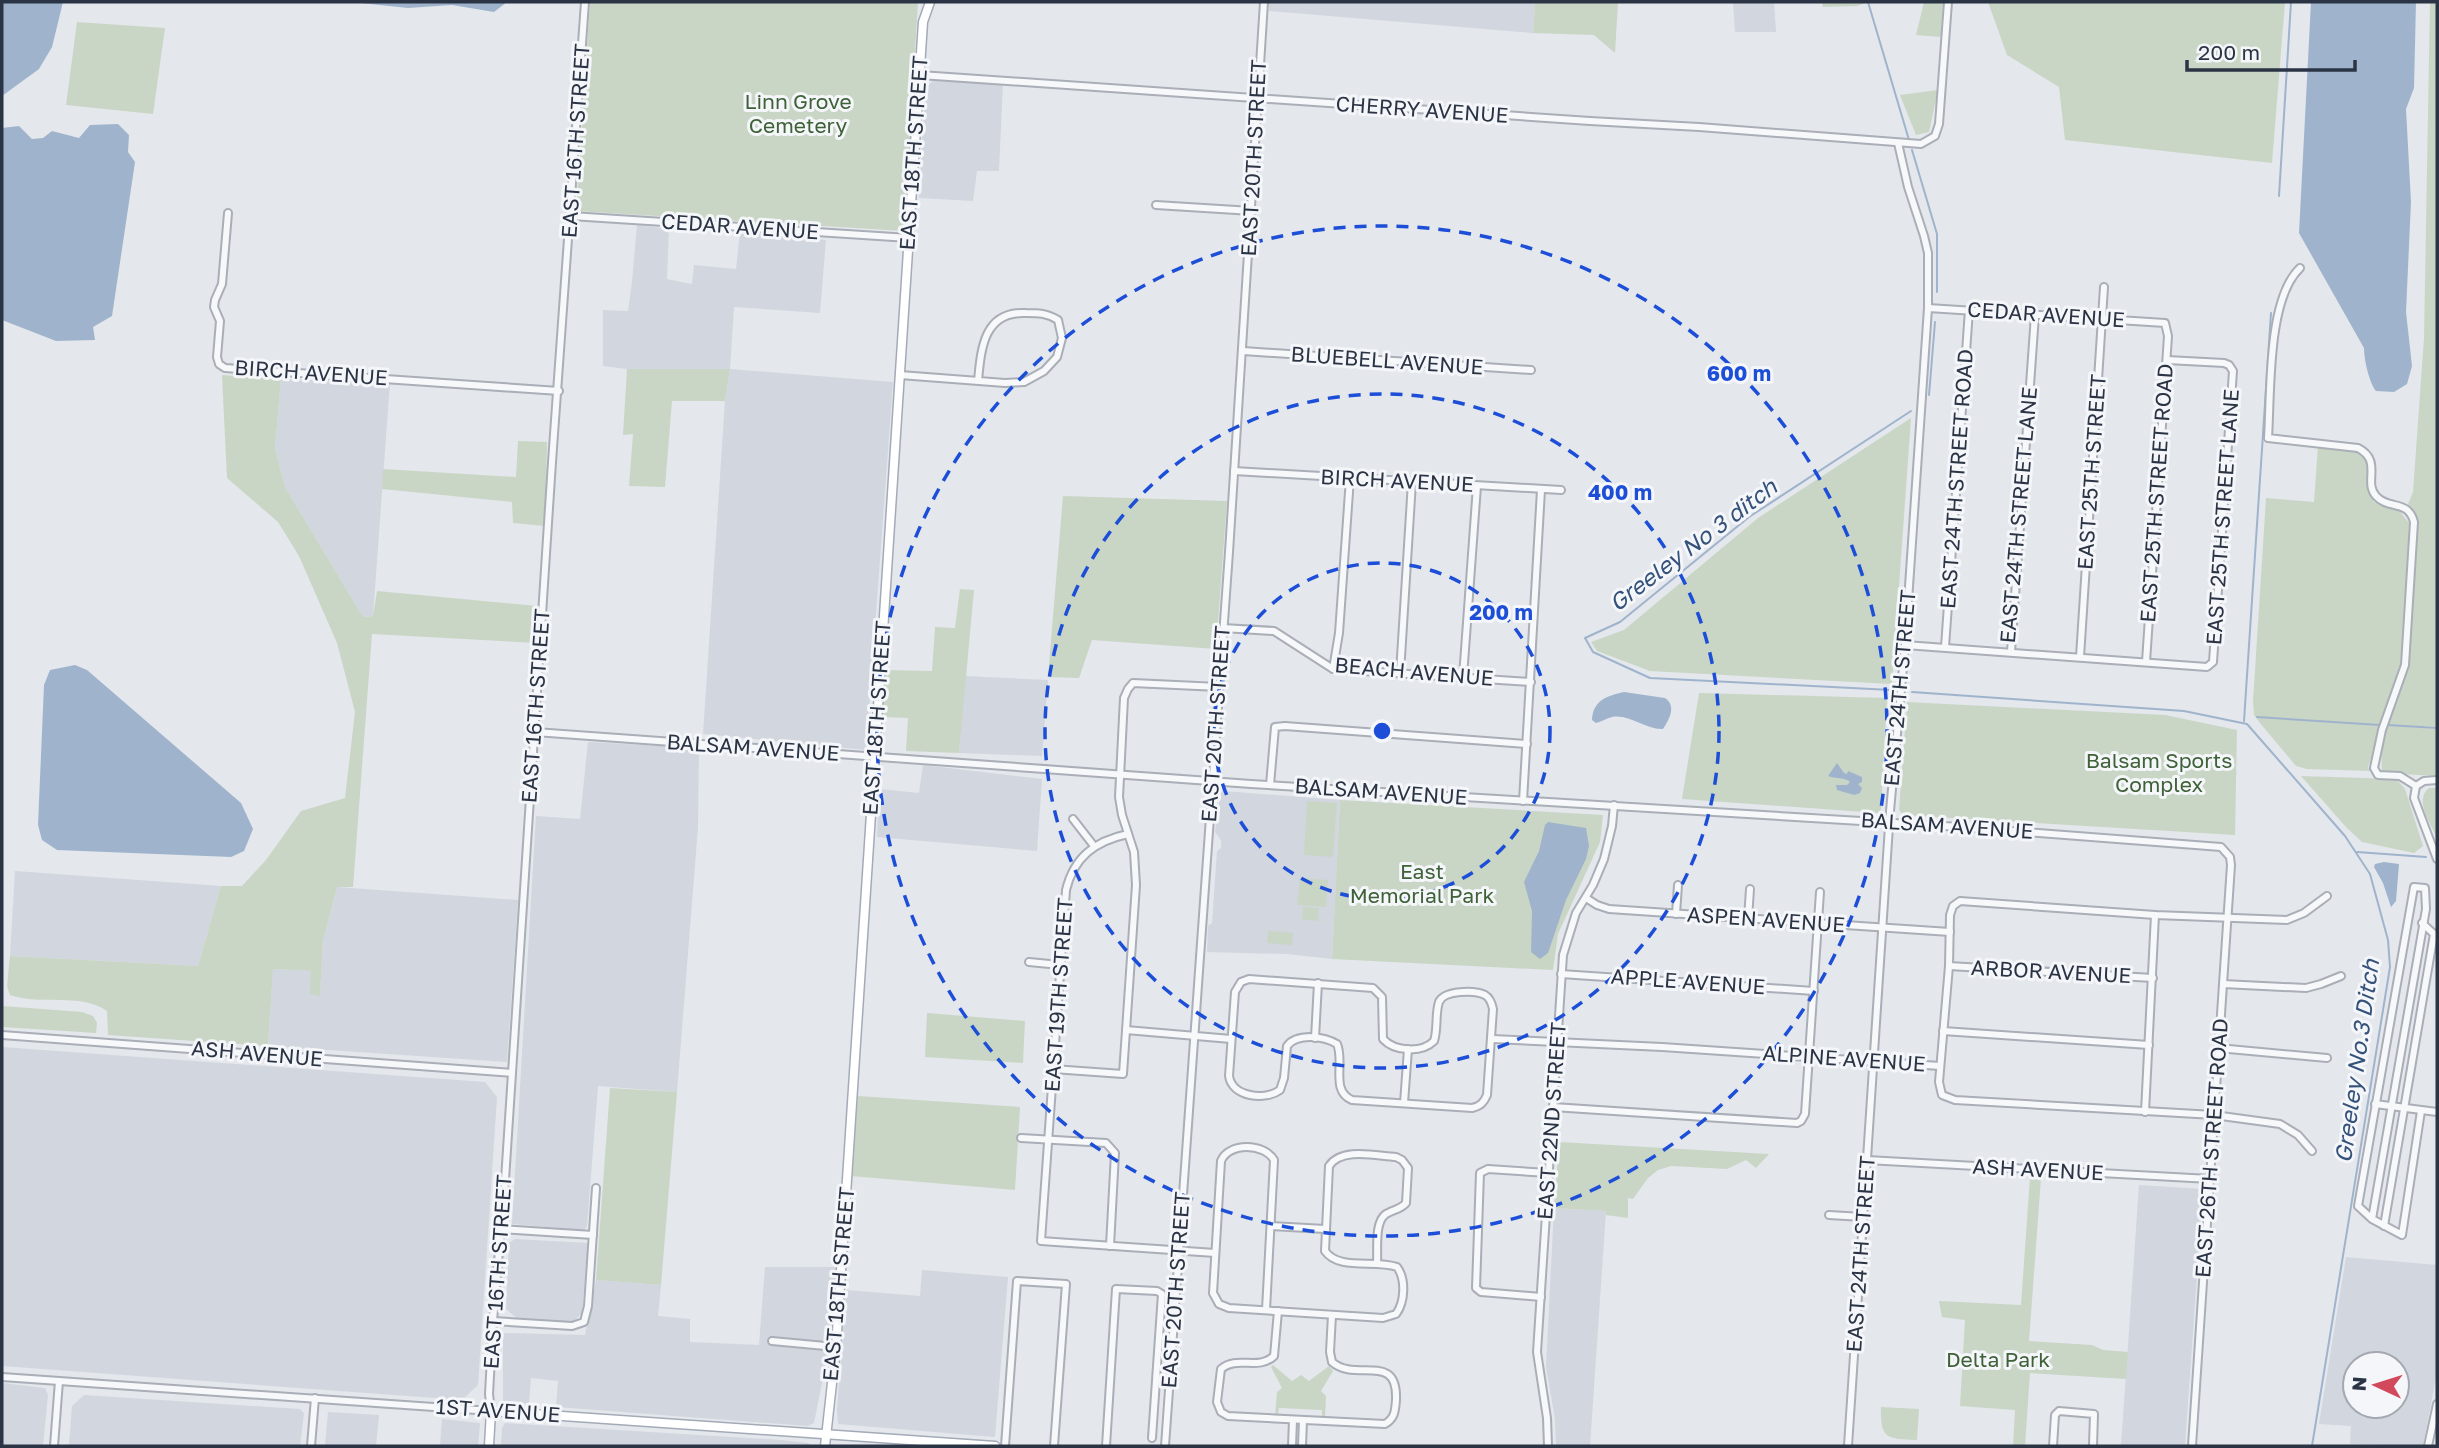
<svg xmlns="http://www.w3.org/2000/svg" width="2439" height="1448" font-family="'Golos Text',sans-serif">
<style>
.built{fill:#d2d6de;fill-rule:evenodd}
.green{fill:#c9d6c5}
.water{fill:#9fb4cc}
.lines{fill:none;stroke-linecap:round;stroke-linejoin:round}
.stream{stroke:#9fb4cc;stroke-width:2}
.minor-casing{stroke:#a9aeb7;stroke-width:10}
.major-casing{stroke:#a3abb8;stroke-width:11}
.minor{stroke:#f7f8fa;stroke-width:6}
.major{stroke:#fff;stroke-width:8}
.ring{fill:none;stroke:#1d4ed8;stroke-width:3.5;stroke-dasharray:12 9}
.labels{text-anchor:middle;stroke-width:6;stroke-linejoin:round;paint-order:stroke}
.park-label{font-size:21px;fill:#3f6138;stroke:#f4f6f9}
.street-label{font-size:21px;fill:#2b3445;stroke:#f4f6f9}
.water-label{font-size:23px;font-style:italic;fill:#34527a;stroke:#f4f6f9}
.centre{fill:#1d4ed8;stroke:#f4f6f9;stroke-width:3.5}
.ring-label{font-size:21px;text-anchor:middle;font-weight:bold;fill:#1d4ed8;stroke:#f4f6f9;stroke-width:6;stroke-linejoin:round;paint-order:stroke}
</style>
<rect width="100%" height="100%" fill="#e4e7ec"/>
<g class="built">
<polygon points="1269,2 1535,2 1533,33 1269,11"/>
<polygon points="1733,2 1774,2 1776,32 1735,32"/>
<polygon points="933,81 1003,83 999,171 977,171 973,201 919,198 925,88"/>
<polygon points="637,225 669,229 667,279 692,284 694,265 736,269 740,232 826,240 820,313 734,307 730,369 893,382 866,750 703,734 725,401 730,370 627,369 603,366 603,310 628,311 632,282"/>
<polygon points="281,379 390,382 373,616 363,617 285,487 275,448"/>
<polygon points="965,676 1048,680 1042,756 959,753"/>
<polygon points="588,742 699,748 698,827 677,1092 598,1086 587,1226 584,1230 512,1224 536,816 580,819"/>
<polygon points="923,765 1042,779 1037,851 877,837 879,789 919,793"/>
<polygon points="1223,791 1340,800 1332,959 1287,954 1207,952 1208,926 1212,923 1217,851 1221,848 1221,840 1215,832 1220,793"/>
<polygon points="15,871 221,886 198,966 10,956"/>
<polygon points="337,887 518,900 507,1062 268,1046 273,969 311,971 320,996 323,941"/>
<polygon points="2,1047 485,1082 497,1097 478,1385 462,1400 2,1366"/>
<polygon points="2139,1185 2203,1189 2185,1446 2121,1446"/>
<polygon points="1554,1208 1606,1211 1590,1446 1556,1446 1555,1419 1546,1367"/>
<polygon points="515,1239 588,1243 582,1313 573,1322 519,1320 506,1309 509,1243"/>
<path d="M2346,1257L2437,1265V1372L2423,1446L2350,1444L2351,1426L2319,1424ZM2355,1364H2397V1406H2355Z"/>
<polygon points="765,1267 836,1267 829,1349 814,1423 808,1426 556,1407 558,1381 531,1378 529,1404 503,1401 503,1333 585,1335 596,1280 661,1285 658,1316 690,1319 690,1342 759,1345"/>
<polygon points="922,1270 1008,1277 995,1437 838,1424 837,1410 846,1290 920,1296"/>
<polygon points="2,1383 45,1388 48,1395 43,1446 2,1446"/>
<polygon points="84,1395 300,1409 304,1413 300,1446 69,1446 72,1406"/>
<polygon points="328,1412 379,1415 376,1446 325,1446"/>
<polygon points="442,1419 480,1423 478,1446 440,1446"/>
<polygon points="505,1423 781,1440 808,1443 813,1446 501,1446 502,1428"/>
</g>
<g class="green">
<polygon points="590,2 918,2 904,231 576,211"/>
<polygon points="1535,2 1618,2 1615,53 1594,35 1533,33"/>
<polygon points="1822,2 1864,2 1865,3 1857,6 1823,7"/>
<polygon points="1924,2 1943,2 1941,37 1916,35"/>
<polygon points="1988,2 2285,2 2272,163 2065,140 2059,87 2007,55"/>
<polygon points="2430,2 2437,2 2437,727 2387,725 2437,729 2437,776 2382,773 2381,743 2405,677 2408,658 2415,514 2408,504 2413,492 2424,338"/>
<polygon points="77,22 165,28 153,114 66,105"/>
<polygon points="1938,90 1929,132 1916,135 1900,95"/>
<polygon points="627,369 730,369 725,401 672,401 665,487 629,486 633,434 623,435"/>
<path d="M222,375L281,379L275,448L285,487L363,617L373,616L377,591L537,606L535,643L372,634L353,887H337L323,941L320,996L310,994L311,971L273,969L268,1046L108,1035L107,1011C80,992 41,1006 10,995L7,986L10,956L198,966L221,886H242L266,860L301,811L345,798L355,712L337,643L299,556L278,522L227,478Z"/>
<polygon points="1911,418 1892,684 1650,671 1597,651 1591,642 1624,630 1758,518"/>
<polygon points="518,441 547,442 545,526 513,523 512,502 382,489 383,469 516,477"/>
<path d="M2318,446L2350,450L2365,456C2369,472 2366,487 2374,502L2398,509L2409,523L2403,656L2400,674L2368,767L2370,771L2307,769L2296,766L2260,723L2254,715L2253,702L2266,498L2314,502Z"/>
<polygon points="1063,496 1227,501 1216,649 1092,640 1079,678 1048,677"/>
<polygon points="960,589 974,590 959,753 906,751 908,718 882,717 885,670 932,671 935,627 955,628"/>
<polygon points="1699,693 1887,698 1881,809 1878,813 1682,799"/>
<polygon points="1907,702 2165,715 2237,730 2235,835 1903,815 1899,810"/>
<polygon points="2301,776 2396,779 2405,789 2423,846 2414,853 2362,842 2346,827"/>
<path d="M2429,788H2437V839C2432,824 2413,801 2429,788Z"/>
<polygon points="1340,800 1603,815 1600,842 1558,934 1553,970 1332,959"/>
<polygon points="1307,801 1337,803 1333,857 1304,855"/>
<polygon points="1300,878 1328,880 1326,907 1297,905"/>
<polygon points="1303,907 1319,908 1318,921 1302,919"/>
<polygon points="1268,931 1293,933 1292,945 1267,943"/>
<polygon points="2,1006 82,1012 93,1016 97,1023 96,1033 2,1027"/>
<polygon points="927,1013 1025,1021 1023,1063 925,1057"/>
<polygon points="610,1088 677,1092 661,1285 596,1280"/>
<polygon points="858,1096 1020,1107 1015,1190 851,1176"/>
<polygon points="1559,1142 1769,1154 1756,1168 1746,1160 1727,1169 1671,1166 1658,1170 1648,1178 1633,1199 1628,1198 1628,1218 1606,1215 1606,1211 1554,1208"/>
<polygon points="2030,1177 2041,1178 2029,1341 2092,1345 2103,1350 2128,1352 2126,1379 2030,1373 2025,1446 2013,1446 2015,1410 1960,1406 1965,1320 1942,1317 1939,1301 2021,1305"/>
<polygon points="1273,1365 1292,1381 1301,1375 1309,1381 1329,1366 1333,1371 1321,1391 1326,1396 1325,1418 1322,1418 1322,1410 1279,1408 1278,1416 1275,1416 1277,1392 1282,1388 1271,1367"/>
<path d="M1881,1407L1919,1409L1917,1440C1887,1439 1880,1439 1881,1407Z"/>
</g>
<g class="water">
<polygon points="2,2 63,2 52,47 39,69 2,96"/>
<polygon points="351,2 507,2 494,12 452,5 408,8"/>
<path d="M2311,2H2416L2414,88L2406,109L2411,202L2406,312L2412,366L2407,384L2394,392L2376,391C2369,382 2364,359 2364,348L2299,233Z"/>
<polygon points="118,124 129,135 128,152 135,162 112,316 93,327 95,340 56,341 2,320 2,128 19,126 32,139 43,138 52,131 79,138 90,125"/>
<polygon points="75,665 87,670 241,803 253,829 244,851 231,857 57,850 42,840 38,825 44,685 50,670"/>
<path d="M1624,692L1665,698C1677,706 1669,720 1663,729C1646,730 1630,714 1612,717C1607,718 1601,722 1596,723L1592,720C1593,700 1607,696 1624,692Z"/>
<path d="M1837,763L1844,773L1847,774L1848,771L1862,777V782L1858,784L1862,788L1860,793L1854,795L1837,790L1836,785H1847L1850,782C1846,777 1835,779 1828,776Z"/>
<polygon points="1548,822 1586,828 1589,846 1586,859 1566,900 1548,953 1540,959 1531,952 1532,911 1524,882 1539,851 1545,825"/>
<polygon points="2384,862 2399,864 2396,901 2391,907 2383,883 2374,867 2375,864"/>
</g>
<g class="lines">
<g class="stream">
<polyline points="1868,2 1909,140"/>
<polyline points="1912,150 1937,234 1937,292"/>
<polyline points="2279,196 2291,2"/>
<polyline points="1929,395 1935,322"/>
<polyline points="1891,690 1650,678 1593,652 1585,638 1620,622 1749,517 1911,411"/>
<polyline points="1912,692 2184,711 2247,724 2345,836 2370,874 2388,940 2390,967 2312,1446"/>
<polyline points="2257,717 2380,725"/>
<polyline points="2244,721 2271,313"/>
<polyline points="2388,725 2437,728"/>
<polyline points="2357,852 2426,857"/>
</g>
<g class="minor-casing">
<g id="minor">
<polyline points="920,75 1590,121 1699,127 1921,144 1935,136 1939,124 1948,2"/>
<polyline points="1156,205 1252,211"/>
<polyline points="228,213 222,284 215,300 214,307 220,321 217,357 219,364 225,368 559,391"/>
<polyline points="571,216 909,238"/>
<path d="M2300,268C2267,299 2271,393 2268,438L2358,448C2383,461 2363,482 2376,496C2388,510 2408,499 2414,522L2405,665L2382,730L2374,768L2378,775L2400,776L2416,786"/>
<polyline points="1928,308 2165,323 2168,336 2146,662"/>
<polyline points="1243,351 1531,370"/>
<path d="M900,375L1005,383L1024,382L1044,371L1057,357L1062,338L1058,320C1047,313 1038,313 1026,313C984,311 981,348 978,381"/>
<polyline points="1234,471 1561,490"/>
<polyline points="1223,628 1274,631 1333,669 1531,682"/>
<polyline points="1905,645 2207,667 2213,662 2233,371 2229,365 2224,363 2167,360"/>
<polyline points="1945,647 1969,310"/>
<polyline points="2011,652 2035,315"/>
<polyline points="2080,657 2104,287"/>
<polyline points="1333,669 1339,633 1350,478"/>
<polyline points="1400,673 1412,482"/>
<polyline points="1463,677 1477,486"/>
<polyline points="535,732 1251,784 1960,827 2221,847 2230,857 2231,865 2192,1446"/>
<polyline points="1270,785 1275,727 1285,726 1527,744"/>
<polyline points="2416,786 2414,798 2437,859"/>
<polyline points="2416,786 2424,781 2437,780"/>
<polyline points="1523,801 1541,490"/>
<polyline points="1073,819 1094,846"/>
<path d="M1128,834C1095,841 1074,857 1066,890L1041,1241L1215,1253"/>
<polyline points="1586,898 1597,905 1609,909 1950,932"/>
<polyline points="1676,914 1678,885"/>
<polyline points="1748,919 1750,889"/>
<polyline points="1029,962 1060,965"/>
<polyline points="1949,966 2153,978"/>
<polyline points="1561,974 1814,991"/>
<path d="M1249,979L1373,988L1382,997L1383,1039C1395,1052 1422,1053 1434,1041C1438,1029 1435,1014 1439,1002C1444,990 1475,990 1485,995C1490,998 1492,1004 1493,1009L1487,1095C1484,1102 1481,1106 1472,1108L1352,1100C1330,1091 1345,1062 1337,1044C1324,1036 1297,1033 1287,1046L1284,1078L1280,1090C1265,1101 1232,1097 1229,1076L1235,992L1241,982Z"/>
<polyline points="2223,984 2306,988 2321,984 2341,976"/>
<polyline points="1126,1030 1231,1039"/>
<polyline points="1943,1031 2149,1045"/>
<polyline points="2,1035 512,1073"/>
<polyline points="1315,1038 1318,983"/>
<polyline points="1492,1039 1662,1047 1940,1066"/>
<polyline points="2218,1048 2327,1058"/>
<polyline points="1053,1069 1123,1074 1136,885 1134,852 1122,815 1119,797 1124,698 1128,689 1133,683 1219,687"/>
<polyline points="1404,1103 1408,1049"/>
<polyline points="2375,1104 2437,1112"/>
<polyline points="1553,1107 1797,1123 1801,1121 1805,1114 1820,892"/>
<polyline points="2145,1112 2155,915"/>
<polyline points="1021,1138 1106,1143 1115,1153 1110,1246"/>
<polyline points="2312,1151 2298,1135 2280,1124 2214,1115 1955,1100 1942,1095 1939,1082 1949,966 1950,915 1953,906 1960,901 2155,915 2287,920 2304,913 2327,896"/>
<polyline points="1867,1160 2210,1179"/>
<polyline points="1829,1215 1863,1217"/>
<polyline points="2372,1219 2426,909 2425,888 2414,887 2358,1206 2372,1219 2402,1235 2421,1111"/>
<polyline points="1271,1226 1325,1229"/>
<polyline points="2384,1226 2434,934 2422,923"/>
<polyline points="502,1229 593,1235"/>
<polyline points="1541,1297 1481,1292 1476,1288 1480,1173 1488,1169 1548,1173"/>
<path d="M1266,1310L1274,1160C1264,1143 1229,1142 1221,1161L1213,1293L1219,1304L1229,1308L1383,1318L1396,1314C1405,1302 1406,1279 1397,1267C1375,1259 1339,1271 1325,1251L1329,1166C1342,1147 1376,1156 1396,1157L1402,1160L1408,1168L1406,1203C1400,1210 1394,1209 1386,1214C1374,1222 1378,1250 1377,1263"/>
<path d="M1278,1311L1274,1356C1258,1371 1237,1355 1221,1369L1217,1402L1221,1412L1228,1416L1385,1424C1395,1418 1395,1411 1396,1400C1398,1351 1356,1383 1332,1362L1330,1352L1332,1315"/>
<polyline points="493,1321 572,1326 584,1322 588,1306 596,1188"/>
<polyline points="772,1341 836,1347"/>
<polyline points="2,1377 491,1411 489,1394 493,1321 505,1180 552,462 585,2"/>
<polyline points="54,1446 59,1381"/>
<polyline points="311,1446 315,1398"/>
<polyline points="1005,1446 1017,1281 1066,1284 1054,1446"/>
<polyline points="1106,1446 1116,1289 1157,1291 1162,1294 1152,1438"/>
<polyline points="1165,1446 1229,552 1264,2"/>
<polyline points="1292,1446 1293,1420"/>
<polyline points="1302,1446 1303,1420"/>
<polyline points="1548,1446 1547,1418 1537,1352 1563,955 1576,913 1593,885 1604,859 1612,826 1614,805"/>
<polyline points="1848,1446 1890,811 1905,645 1928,308 1928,253 1924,236 1908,187 1898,143"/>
<polyline points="2053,1446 2055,1415 2059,1411 2094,1414 2093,1446"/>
<polyline points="2428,1446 2437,1404"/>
</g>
</g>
<g class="major-casing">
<g id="major">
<polyline points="489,1446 491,1411 995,1446"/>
<polyline points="825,1446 836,1347 923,22 930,2"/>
</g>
</g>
<use href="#minor" class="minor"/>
<use href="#major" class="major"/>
</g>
<g class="ring">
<circle cx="1382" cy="731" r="168"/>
<circle cx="1382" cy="731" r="337"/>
<circle cx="1382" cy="731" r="505"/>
</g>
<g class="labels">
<g class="park-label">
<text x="798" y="109">Linn Grove<tspan x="798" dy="24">Cemetery</tspan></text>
<text x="2159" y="768">Balsam Sports<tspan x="2159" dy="24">Complex</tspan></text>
<text x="1422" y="879">East<tspan x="1422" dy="24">Memorial Park</tspan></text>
<text x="1998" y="1367">Delta Park</text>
</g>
<g class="street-label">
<text transform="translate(1422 110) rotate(4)" y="7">CHERRY AVENUE</text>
<text transform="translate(576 141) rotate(-86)" y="7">EAST 16TH STREET</text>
<text transform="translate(914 153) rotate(-86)" y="7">EAST 18TH STREET</text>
<text transform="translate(1254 158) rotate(-87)" y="7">EAST 20TH STREET</text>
<text transform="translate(740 227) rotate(4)" y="7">CEDAR AVENUE</text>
<text transform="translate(2046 315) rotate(4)" y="7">CEDAR AVENUE</text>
<text transform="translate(1387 361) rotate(4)" y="7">BLUEBELL AVENUE</text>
<text transform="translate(311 373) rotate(4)" y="7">BIRCH AVENUE</text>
<text transform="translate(2092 472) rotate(-86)" y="7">EAST 25TH STREET</text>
<text transform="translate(1957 479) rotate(-86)" y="7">EAST 24TH STREET ROAD</text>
<text transform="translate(1397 481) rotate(3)" y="7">BIRCH AVENUE</text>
<text transform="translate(2157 493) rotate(-86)" y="7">EAST 25TH STREET ROAD</text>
<text transform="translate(2019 515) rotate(-85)" y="7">EAST 24TH STREET LANE</text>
<text transform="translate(2223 517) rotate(-86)" y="7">EAST 25TH STREET LANE</text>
<text transform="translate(1414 672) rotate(5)" y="7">BEACH AVENUE</text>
<text transform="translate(1900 688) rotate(-85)" y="7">EAST 24TH STREET</text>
<text transform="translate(536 706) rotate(-86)" y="7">EAST 16TH STREET</text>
<text transform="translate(877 718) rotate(-86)" y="7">EAST 18TH STREET</text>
<text transform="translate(1216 724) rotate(-86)" y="7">EAST 20TH STREET</text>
<text transform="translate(753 748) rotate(4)" y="7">BALSAM AVENUE</text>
<text transform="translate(1381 792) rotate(4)" y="7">BALSAM AVENUE</text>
<text transform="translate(1947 826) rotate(4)" y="7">BALSAM AVENUE</text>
<text transform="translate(1766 920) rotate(4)" y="7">ASPEN AVENUE</text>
<text transform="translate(2051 972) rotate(3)" y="7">ARBOR AVENUE</text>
<text transform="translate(1688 982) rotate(4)" y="7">APPLE AVENUE</text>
<text transform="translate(1059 995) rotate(-86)" y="7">EAST 19TH STREET</text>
<text transform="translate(257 1054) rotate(5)" y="7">ASH AVENUE</text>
<text transform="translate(1844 1059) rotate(4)" y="7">ALPINE AVENUE</text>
<text transform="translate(1552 1121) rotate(-86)" y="7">EAST 22ND STREET</text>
<text transform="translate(2212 1148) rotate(-86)" y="7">EAST 26TH STREET ROAD</text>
<text transform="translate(2038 1170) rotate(3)" y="7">ASH AVENUE</text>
<text transform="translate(1861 1254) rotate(-86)" y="7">EAST 24TH STREET</text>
<text transform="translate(498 1272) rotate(-86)" y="7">EAST 16TH STREET</text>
<text transform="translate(839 1284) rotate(-85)" y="7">EAST 18TH STREET</text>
<text transform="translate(1176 1290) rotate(-86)" y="7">EAST 20TH STREET</text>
<text transform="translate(498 1411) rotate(4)" y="7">1ST AVENUE</text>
</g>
<g class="water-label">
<text transform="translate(1693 545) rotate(-37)" y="8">Greeley No 3 ditch</text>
<text transform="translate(2357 1061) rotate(-82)" y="8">Greeley No.3 Ditch</text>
</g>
</g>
<circle cx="1382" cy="731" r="10" class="centre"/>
<g class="ring-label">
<text x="1739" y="381">600 m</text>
<text x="1620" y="500">400 m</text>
<text x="1501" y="620">200 m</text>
</g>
<rect width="2439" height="1448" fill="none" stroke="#2b3445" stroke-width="7"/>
<g transform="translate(2376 1385) rotate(274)"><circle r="33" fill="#f4f6f9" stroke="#a4a8b1" stroke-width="2"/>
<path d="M0-5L12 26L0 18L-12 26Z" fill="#d1495b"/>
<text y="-10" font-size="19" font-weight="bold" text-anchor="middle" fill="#2b3445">N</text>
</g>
<path d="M2187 60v10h168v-10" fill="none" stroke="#2b3445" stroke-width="3.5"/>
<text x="2198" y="60" font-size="21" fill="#2b3445" stroke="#f4f6f9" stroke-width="5" paint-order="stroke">200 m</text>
</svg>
